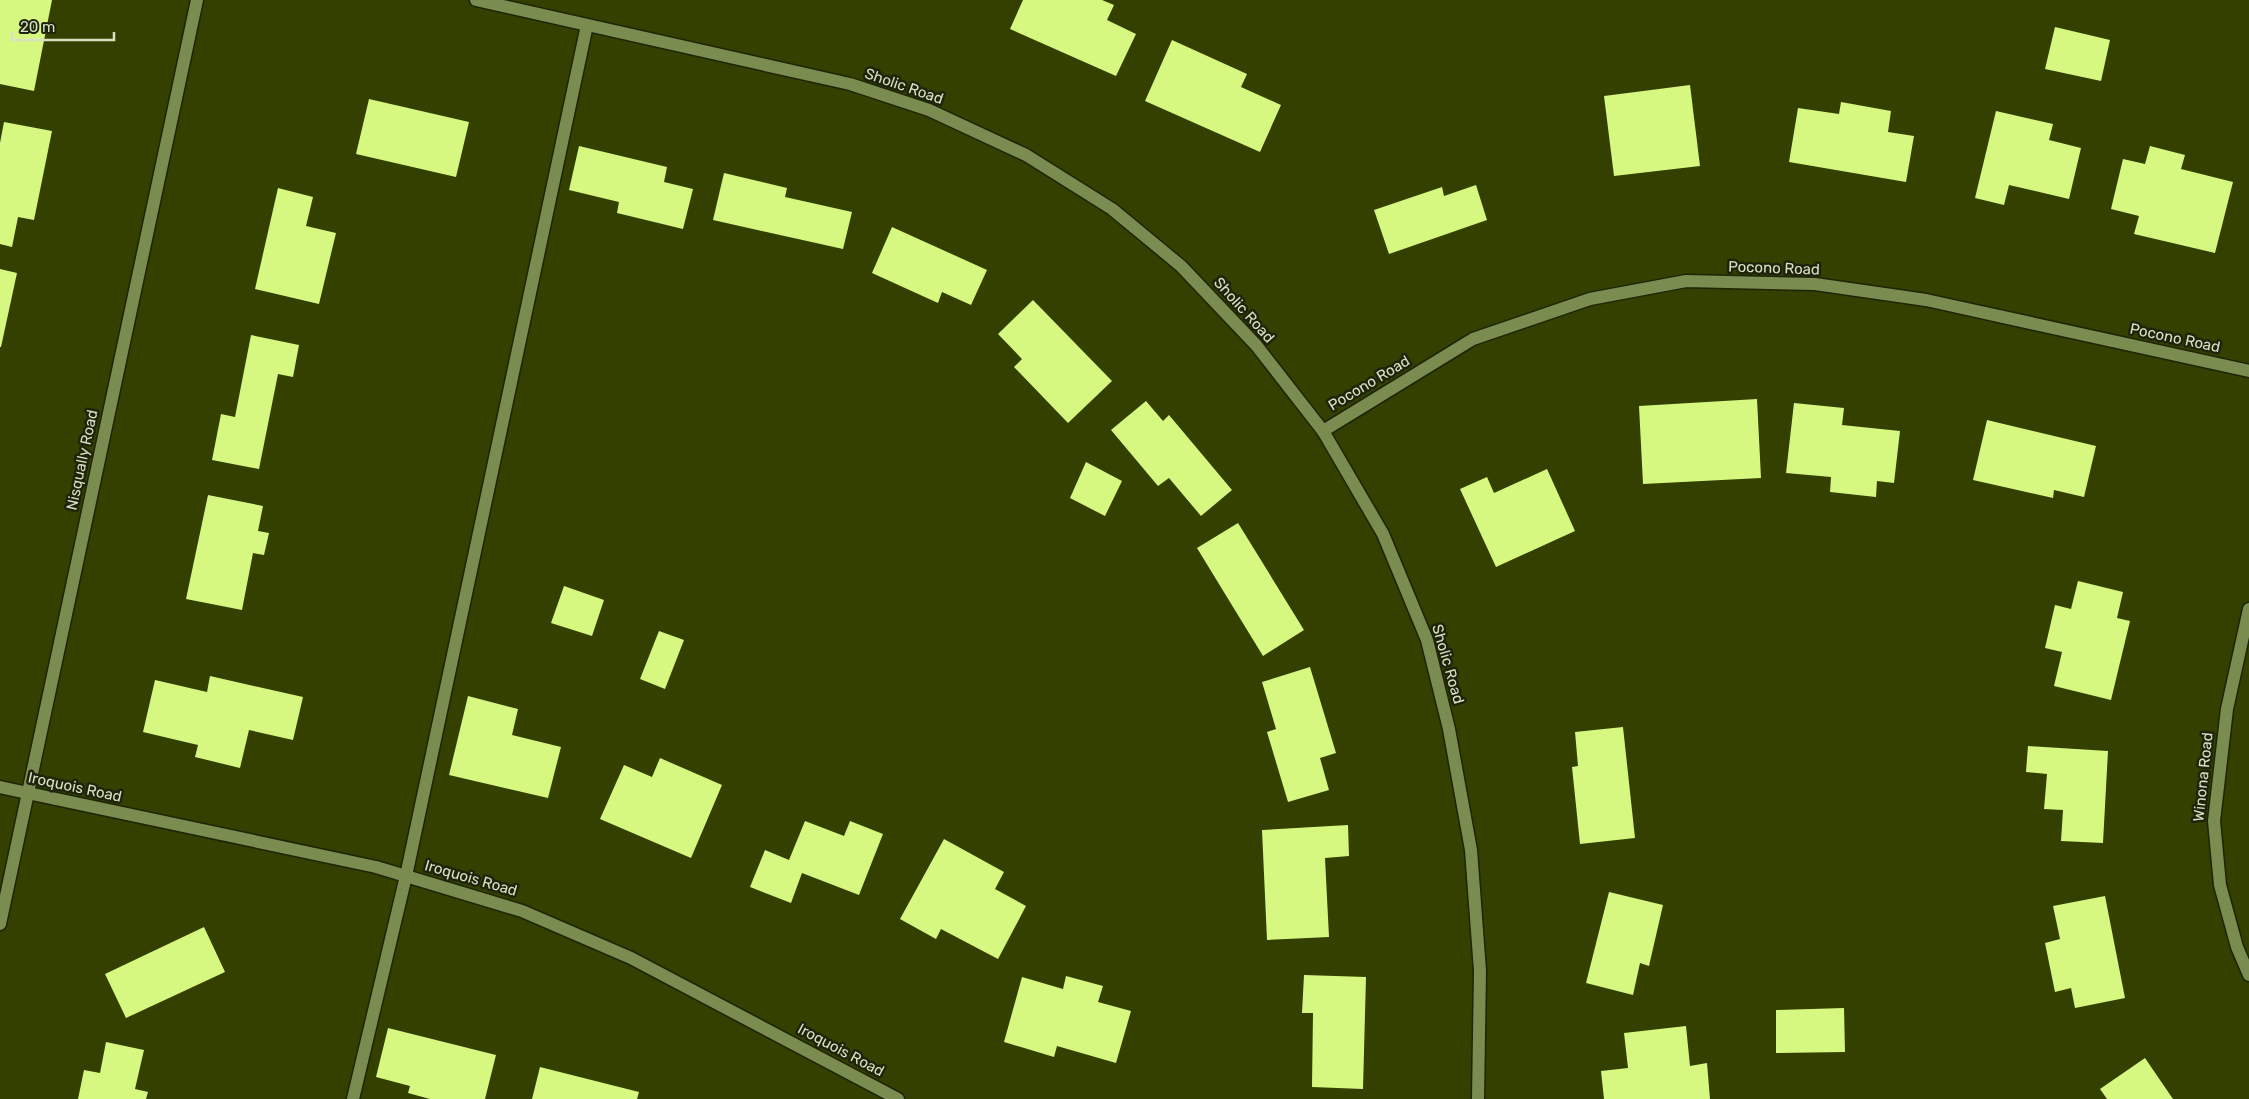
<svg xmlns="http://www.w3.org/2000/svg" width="2249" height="1099" font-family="Rubik,sans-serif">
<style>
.building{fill:#d7f880}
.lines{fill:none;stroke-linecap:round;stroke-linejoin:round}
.minor-casing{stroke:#1d2505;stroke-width:15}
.minor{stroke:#7b8c50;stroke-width:12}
.labels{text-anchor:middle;stroke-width:5;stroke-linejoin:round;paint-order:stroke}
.street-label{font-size:15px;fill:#d7e1c2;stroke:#1e240b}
</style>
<rect width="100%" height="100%" fill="#334000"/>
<g class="building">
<polygon points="0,0 52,0 34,91 0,84"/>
<polygon points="1023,0 1102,0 1114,5 1107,20 1136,34 1116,76 1010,29"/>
<polygon points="2055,27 2110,40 2101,81 2045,69"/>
<polygon points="1172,40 1247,74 1241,87 1281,105 1260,152 1145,101"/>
<polygon points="1690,85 1700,166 1614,176 1604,96"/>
<polygon points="369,99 469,122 456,177 356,154"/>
<polygon points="1841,102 1891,111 1888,132 1914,136 1906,182 1789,162 1798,108 1839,114"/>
<polygon points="1996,111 2053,124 2049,140 2081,148 2069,199 2009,185 2004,205 1975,198"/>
<polygon points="4,122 52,131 34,220 18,217 12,247 0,244 0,143"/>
<polygon points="579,146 667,167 664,182 693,189 683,229 617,213 619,202 569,190"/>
<polygon points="2150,146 2185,155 2181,169 2233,182 2215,253 2134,234 2139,216 2111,209 2123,159 2145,164"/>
<polygon points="724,173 787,188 785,197 852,212 843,249 713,220"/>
<polygon points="1476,185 1487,220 1389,254 1374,210 1442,187 1444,196"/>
<polygon points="278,188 313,197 306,226 336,233 319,304 255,289"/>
<polygon points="892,227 987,270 971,305 942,292 938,303 872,273"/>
<polygon points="0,269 17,273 1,347 0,347"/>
<polygon points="1033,300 1112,381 1068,423 1014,367 1022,359 998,334"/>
<polygon points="251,335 299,345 293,377 278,374 259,469 212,460 221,414 235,417"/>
<polygon points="1757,399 1761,478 1643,484 1639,406"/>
<polygon points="1146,401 1163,421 1169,415 1232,490 1201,516 1169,478 1158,486 1111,430"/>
<polygon points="1794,403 1844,408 1842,425 1900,431 1894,483 1877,481 1876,497 1830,492 1831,477 1786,473"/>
<polygon points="1987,420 2096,446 2084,497 2054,490 2053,498 1973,480"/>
<polygon points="1086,462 1122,481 1105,516 1070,498"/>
<polygon points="1547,469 1575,531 1496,567 1460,489 1487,477 1494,493"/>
<polygon points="208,495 263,506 258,531 269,533 264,555 253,553 242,610 186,599"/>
<polygon points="1238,523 1304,630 1263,656 1197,548"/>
<polygon points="2078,581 2123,592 2117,618 2130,621 2111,700 2054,686 2062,652 2045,648 2055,605 2071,609"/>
<polygon points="564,586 604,600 592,636 551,623"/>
<polygon points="659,631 684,640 665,689 640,679"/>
<polygon points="1310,667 1336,753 1320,758 1329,790 1288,802 1267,732 1276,729 1262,682"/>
<polygon points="210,676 303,697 293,740 249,730 240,768 195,757 198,745 143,732 155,680 207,692"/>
<polygon points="468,696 518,709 512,735 561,747 548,798 449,775"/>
<polygon points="1623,727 1635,838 1580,844 1572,767 1578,766 1575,732"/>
<polygon points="2028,746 2108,751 2103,843 2061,841 2063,810 2044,809 2047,774 2026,772"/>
<polygon points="660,758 722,785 691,858 600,819 624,765 652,777"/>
<polygon points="805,821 844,836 850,821 883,834 859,895 802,873 791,903 750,887 765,850 789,860"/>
<polygon points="1348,825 1349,856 1325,858 1329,937 1267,940 1262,830"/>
<polygon points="944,839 1004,872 995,889 1026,906 998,959 941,929 936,939 900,919"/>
<polygon points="1609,892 1663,905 1649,966 1640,963 1633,995 1586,983"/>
<polygon points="2105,896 2125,998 2075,1008 2071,988 2055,992 2045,943 2060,939 2053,906"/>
<polygon points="204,927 225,972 126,1018 105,974"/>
<polygon points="1304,975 1366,977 1363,1089 1312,1087 1313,1013 1302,1013"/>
<polygon points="1066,976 1103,986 1098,1002 1131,1011 1116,1063 1057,1046 1054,1057 1004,1042 1022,977 1063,989"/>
<polygon points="1844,1008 1845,1052 1776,1053 1776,1010"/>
<polygon points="1686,1026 1690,1066 1707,1063 1710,1099 1604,1099 1601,1071 1628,1068 1624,1033"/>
<polygon points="388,1028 496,1055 485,1099 430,1099 408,1093 410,1086 376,1077"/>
<polygon points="106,1042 144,1050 135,1089 148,1092 146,1099 78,1099 84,1070 100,1073"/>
<polygon points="2145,1058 2173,1099 2107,1099 2100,1089"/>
<polygon points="540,1067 639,1092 637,1099 532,1099"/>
</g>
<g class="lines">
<g class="minor-casing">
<g id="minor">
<polyline points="476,0 850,84 929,110 1026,155 1112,209 1181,266 1256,345 1323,431 1383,534 1427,640 1449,729 1471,850 1480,971 1478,1099"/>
<polyline points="1323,431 1473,339 1590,299 1686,281 1815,284 1926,300 2249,371"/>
<polyline points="2249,609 2227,709 2214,821 2220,885 2237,947 2249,975"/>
<polyline points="0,787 376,867 522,911 631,958 898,1099"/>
<polyline points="0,924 197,0"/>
<polyline points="353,1099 406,876 587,25"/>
</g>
</g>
<use href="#minor" class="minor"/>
</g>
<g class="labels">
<g class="street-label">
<text transform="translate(904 86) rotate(19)" y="5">Sholic Road</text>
<text transform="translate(1774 268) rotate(2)" y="5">Pocono Road</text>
<text transform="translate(1244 310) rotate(48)" y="5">Sholic Road</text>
<text transform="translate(2175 338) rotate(12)" y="5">Pocono Road</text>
<text transform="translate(1369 383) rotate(-31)" y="5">Pocono Road</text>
<text transform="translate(82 460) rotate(-78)" y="5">Nisqually Road</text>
<text transform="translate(1448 664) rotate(74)" y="5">Sholic Road</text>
<text transform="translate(2203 777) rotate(-84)" y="5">Winona Road</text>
<text transform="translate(75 787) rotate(12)" y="5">Iroquois Road</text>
<text transform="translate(471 878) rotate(16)" y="5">Iroquois Road</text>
<text transform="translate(841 1050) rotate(28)" y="5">Iroquois Road</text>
</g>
</g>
<path d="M12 32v8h102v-8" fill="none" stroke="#d7e1c2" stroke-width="2.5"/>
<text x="20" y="32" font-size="15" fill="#d7e1c2" stroke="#1e240b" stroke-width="4" paint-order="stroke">20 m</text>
</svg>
